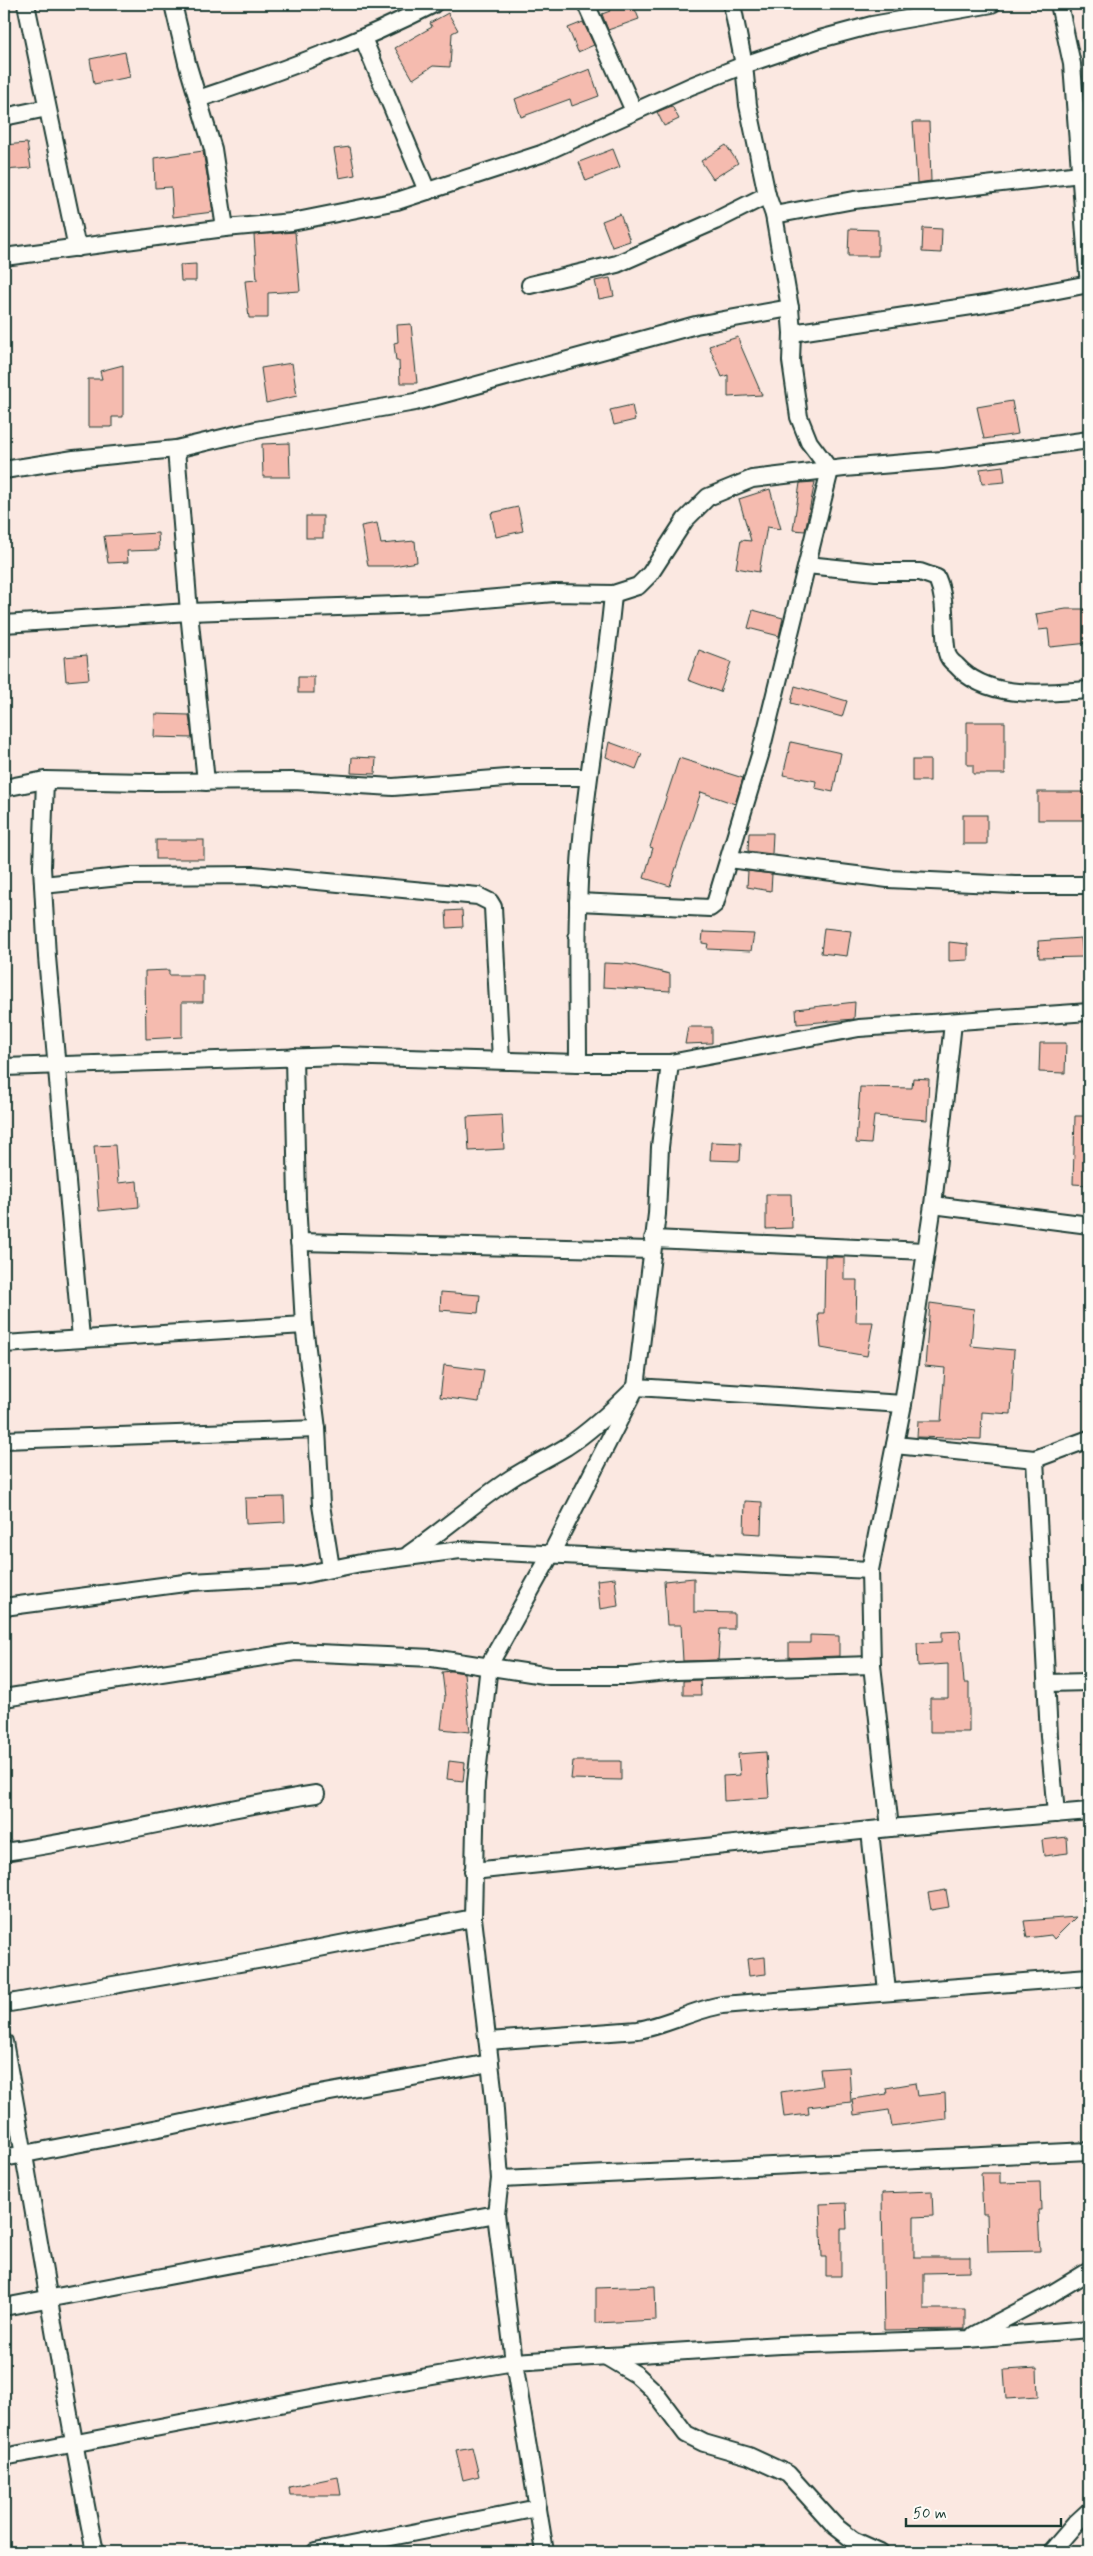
<svg xmlns="http://www.w3.org/2000/svg" width="1093" height="2556" font-family="Mynerve,sans-serif">
<style>
.building{fill:#f5bbaf;stroke:#1f3d34}
.lines{fill:none;stroke-linecap:round;stroke-linejoin:round}
.minor-casing{stroke:#1f3d34;stroke-width:20}
.minor{stroke:#fdfcf7;stroke-width:16}
</style>
<rect width="100%" height="100%" fill="#fbe8e1"/>
<filter id="ink" filterUnits="userSpaceOnUse"><feTurbulence type="fractalNoise" baseFrequency=".02" numOctaves="2"/><feDisplacementMap in="SourceGraphic" scale="10" xChannelSelector="R" yChannelSelector="G"/><feConvolveMatrix kernelMatrix="1 2 1 2 8 2 1 2 1" color-interpolation-filters="sRGB"/></filter>
<g filter="url(#ink)">
<g class="building">
<polygon points="607,4 633,4 639,19 608,30 602,14 610,11"/>
<polygon points="448,13 458,30 452,33 450,67 433,66 413,79 395,48 432,27 430,23"/>
<polygon points="583,22 594,45 578,52 568,28"/>
<polygon points="125,52 130,77 94,84 90,59"/>
<polygon points="590,69 599,96 572,106 570,99 521,117 515,99"/>
<polygon points="672,106 679,119 664,126 657,112"/>
<polygon points="913,122 929,122 931,181 917,183"/>
<polygon points="27,143 31,168 4,170 4,145"/>
<polygon points="726,145 738,163 713,179 701,161"/>
<polygon points="350,147 355,175 339,178 334,149"/>
<polygon points="613,149 620,167 586,181 579,162"/>
<polygon points="203,151 213,212 173,217 171,187 155,188 154,158"/>
<polygon points="620,214 630,241 612,247 602,221"/>
<polygon points="923,228 942,229 941,253 922,252"/>
<polygon points="849,229 878,230 878,256 848,256"/>
<polygon points="295,232 300,291 268,293 268,318 249,318 245,281 257,280 254,235"/>
<polygon points="196,264 196,281 181,281 180,265"/>
<polygon points="610,278 614,296 599,299 595,281"/>
<polygon points="411,324 417,383 400,383 399,361 396,361 394,343 398,342 397,325"/>
<polygon points="738,337 740,344 762,395 728,397 728,375 722,377 709,346"/>
<polygon points="292,363 297,396 266,403 261,368"/>
<polygon points="123,365 123,417 112,417 112,427 88,427 88,379 102,379 100,371"/>
<polygon points="1012,401 1018,434 984,439 977,407"/>
<polygon points="632,405 635,420 614,425 610,410"/>
<polygon points="289,443 290,477 263,477 262,444"/>
<polygon points="1003,466 1005,482 982,484 980,469"/>
<polygon points="815,482 805,531 793,530 800,483"/>
<polygon points="770,489 781,529 767,527 759,572 736,568 741,540 751,541 739,499"/>
<polygon points="518,507 523,531 496,537 491,513"/>
<rect x="306" y="516" width="17" height="22"/>
<polygon points="377,523 381,544 415,541 417,562 393,566 368,566 361,526"/>
<polygon points="158,533 159,550 127,551 128,562 108,563 104,536"/>
<polygon points="1066,609 1089,609 1089,643 1050,647 1048,629 1039,630 1036,614"/>
<polygon points="753,610 783,618 779,636 748,628"/>
<polygon points="699,650 731,662 720,692 688,680"/>
<polygon points="87,655 89,679 66,681 64,657"/>
<rect x="298" y="677" width="16" height="16"/>
<polygon points="795,686 847,701 842,717 791,703"/>
<polygon points="155,714 189,715 192,738 154,737"/>
<polygon points="967,722 1005,722 1005,774 973,774 973,765 967,765"/>
<polygon points="609,742 642,754 636,769 606,757"/>
<polygon points="791,742 841,753 833,792 815,788 816,781 783,775"/>
<polygon points="352,757 376,758 375,774 351,773"/>
<polygon points="679,758 743,778 735,804 701,792 670,886 644,878 653,848 650,847"/>
<rect x="912" y="760" width="18" height="21"/>
<rect x="1038" y="792" width="51" height="28"/>
<rect x="963" y="815" width="24" height="29"/>
<polygon points="749,833 773,833 772,854 748,851"/>
<rect x="156" y="840" width="48" height="19"/>
<polygon points="748,871 772,874 771,891 747,887"/>
<polygon points="462,910 463,927 447,928 446,911"/>
<polygon points="824,928 851,931 847,956 821,953"/>
<polygon points="703,932 754,934 751,951 707,949 708,944 702,943"/>
<polygon points="1081,938 1083,957 1039,958 1038,941"/>
<polygon points="949,942 968,944 968,960 949,961"/>
<polygon points="604,963 628,964 670,974 670,991 603,987"/>
<polygon points="169,970 169,975 203,975 203,1002 182,1002 182,1037 146,1039 145,971"/>
<polygon points="855,1002 854,1019 797,1024 796,1009"/>
<polygon points="688,1027 712,1027 712,1043 685,1044"/>
<polygon points="1040,1043 1066,1043 1065,1073 1039,1072"/>
<polygon points="913,1078 929,1079 927,1120 874,1116 871,1144 856,1143 860,1087 912,1088"/>
<polygon points="502,1115 504,1149 469,1151 467,1117"/>
<polygon points="1075,1116 1089,1116 1089,1185 1073,1184"/>
<polygon points="711,1142 741,1143 740,1161 710,1160"/>
<polygon points="115,1145 118,1183 137,1181 139,1207 99,1211 94,1146"/>
<polygon points="766,1194 791,1194 792,1228 766,1229"/>
<polygon points="825,1257 844,1257 844,1280 857,1280 856,1322 873,1322 867,1356 821,1348 818,1313 824,1313"/>
<polygon points="441,1292 480,1295 478,1313 440,1310"/>
<polygon points="930,1303 974,1309 971,1346 1014,1350 1011,1414 982,1412 981,1439 917,1437 918,1421 941,1421 945,1368 925,1366"/>
<polygon points="444,1365 484,1370 479,1402 440,1397"/>
<polygon points="284,1497 285,1522 246,1524 245,1498"/>
<polygon points="745,1501 762,1502 761,1534 744,1533"/>
<polygon points="615,1578 618,1606 600,1609 597,1580"/>
<polygon points="694,1578 694,1612 734,1613 734,1629 720,1629 718,1660 683,1661 681,1625 667,1625 664,1581"/>
<polygon points="960,1631 964,1683 969,1683 969,1732 930,1732 930,1698 948,1698 948,1664 918,1666 917,1643 942,1642 942,1632"/>
<polygon points="810,1635 839,1636 839,1656 789,1658 789,1643 810,1643"/>
<polygon points="451,1671 464,1673 470,1732 441,1729 445,1697 442,1672"/>
<polygon points="700,1680 701,1695 683,1695 683,1681"/>
<polygon points="766,1752 769,1798 724,1801 723,1776 740,1775 738,1754"/>
<polygon points="449,1761 465,1763 463,1781 447,1779"/>
<polygon points="573,1761 621,1761 621,1780 571,1779"/>
<polygon points="1067,1837 1068,1853 1044,1856 1042,1840"/>
<polygon points="946,1890 949,1907 931,1910 928,1893"/>
<polygon points="1076,1917 1054,1939 1051,1935 1027,1938 1024,1921"/>
<polygon points="765,1957 766,1974 749,1976 747,1959"/>
<polygon points="849,2067 851,2102 808,2107 809,2114 784,2117 781,2092 822,2086 820,2069"/>
<polygon points="915,2083 917,2096 945,2093 946,2119 892,2126 889,2110 854,2115 852,2099 887,2094 886,2088"/>
<polygon points="981,2173 1000,2173 1000,2183 1040,2182 1041,2210 1038,2210 1040,2251 988,2252 987,2214 983,2214"/>
<polygon points="932,2191 933,2216 914,2217 914,2257 970,2257 970,2272 924,2273 924,2309 965,2309 965,2329 884,2330 882,2193"/>
<polygon points="846,2203 847,2229 841,2229 841,2276 826,2276 826,2257 822,2257 820,2204"/>
<polygon points="655,2286 656,2320 596,2323 596,2288"/>
<polygon points="1037,2368 1038,2397 1006,2399 1004,2370"/>
<polygon points="472,2447 479,2476 463,2480 456,2450"/>
<polygon points="338,2477 341,2495 290,2495 289,2487"/>
</g>
<g class="lines">
<g class="minor-casing">
<g id="minor">
<polyline points="26,4 77,248"/>
<polyline points="173,4 187,63 213,149 225,228"/>
<polyline points="586,4 634,111"/>
<polyline points="1059,4 1072,64 1089,287"/>
<polyline points="363,38 427,191"/>
<path d="M198,99C279,72 358,43 434,4"/>
<polyline points="4,117 47,108"/>
<polyline points="774,215 854,200 1089,173"/>
<polyline points="4,257 225,228 292,222 397,201 541,154 691,86 744,65 820,39 872,25 992,4"/>
<polyline points="530,285 617,264 715,221 767,195"/>
<polyline points="792,333 985,304 1089,284"/>
<polyline points="4,470 74,459 176,449 256,430 415,402 696,325 790,308"/>
<path d="M807,565L876,572H920L937,578C948,604 942,627 947,653C948,658 952,662 956,665C988,701 1046,693 1089,690"/>
<polyline points="4,624 189,612 176,449"/>
<polyline points="45,780 42,867 47,957 81,1338"/>
<polyline points="206,782 189,612 428,604 554,593 613,594 638,586 650,574 685,520 708,497 752,479 844,468 942,460 1089,440"/>
<polyline points="4,788 45,780 148,782 294,781 393,787 519,777 588,777"/>
<polyline points="729,859 888,879 1015,885 1089,885"/>
<polyline points="43,885 129,876 253,875 478,896 490,902 493,907 501,1060"/>
<polyline points="578,902 710,908 715,904 760,755 830,470 809,442 799,417 791,361 792,333 790,308 774,215 767,195 748,105 744,65 732,4"/>
<polyline points="294,1057 297,1201 304,1325 317,1429 321,1505 331,1568"/>
<path d="M578,1063C578,989 575,913 582,839C589,757 606,676 613,594"/>
<polyline points="4,1067 340,1056 578,1063 670,1063 859,1028 1089,1012"/>
<polyline points="933,1205 1089,1225"/>
<polyline points="653,1239 925,1251"/>
<polyline points="299,1242 652,1250"/>
<polyline points="4,1344 304,1325"/>
<polyline points="4,1440 317,1429"/>
<polyline points="895,1445 1035,1459 1089,1439"/>
<polyline points="1035,1459 1049,1736 1056,1814"/>
<path d="M409,1554C444,1530 475,1502 510,1479C528,1467 548,1458 566,1447C592,1430 614,1409 636,1387L903,1404"/>
<polyline points="4,1607 192,1582 297,1576 361,1563 460,1550 870,1570"/>
<polyline points="1047,1683 1089,1682"/>
<polyline points="4,1698 295,1652 432,1658 550,1676 628,1676 676,1671 872,1665"/>
<polyline points="890,1828 872,1665 870,1570 903,1404 933,1205 953,1023"/>
<polyline points="870,1831 887,1991"/>
<path d="M4,1852C109,1837 211,1810 316,1794"/>
<polyline points="473,1871 890,1828 1089,1811"/>
<polyline points="4,2004 263,1959 473,1918"/>
<path d="M488,2041L638,2030C667,2025 693,2010 722,2005L1089,1977"/>
<path d="M4,2042C35,2212 61,2383 95,2552"/>
<polyline points="4,2158 169,2126 303,2097 490,2063"/>
<polyline points="500,2179 1089,2151"/>
<polyline points="4,2307 496,2214"/>
<polyline points="974,2335 1046,2297 1089,2271"/>
<polyline points="605,2356 637,2375 653,2390 686,2434 704,2443 749,2456 788,2474 835,2526 853,2540 880,2552"/>
<polyline points="4,2457 363,2388 514,2362 781,2345 968,2339 1089,2329"/>
<polyline points="315,2552 538,2508"/>
<polyline points="545,2552 514,2362 496,2214 500,2179 494,2097 473,1918 476,1783 489,1665 551,1554 636,1387 657,1214 660,1147 670,1063"/>
<polyline points="1051,2552 1076,2523 1089,2511"/>
</g>
</g>
<use href="#minor" class="minor"/>
</g>
</g>
<rect width="1093" height="2556" fill="none" stroke="#fdfcf7" stroke-width="20"/>
<rect x="10" y="10" width="1073" height="2536" fill="none" stroke="#1f3d34" stroke-width="2" filter="url(#ink)"/>
<path d="M906 2518v8h155v-8" fill="none" stroke="#1f3d34" stroke-width="2.5"/>
<text x="913" y="2518" font-size="15" fill="#1f3d34" stroke="#fdfcf7" stroke-width="4" paint-order="stroke">50 m</text>
</svg>
